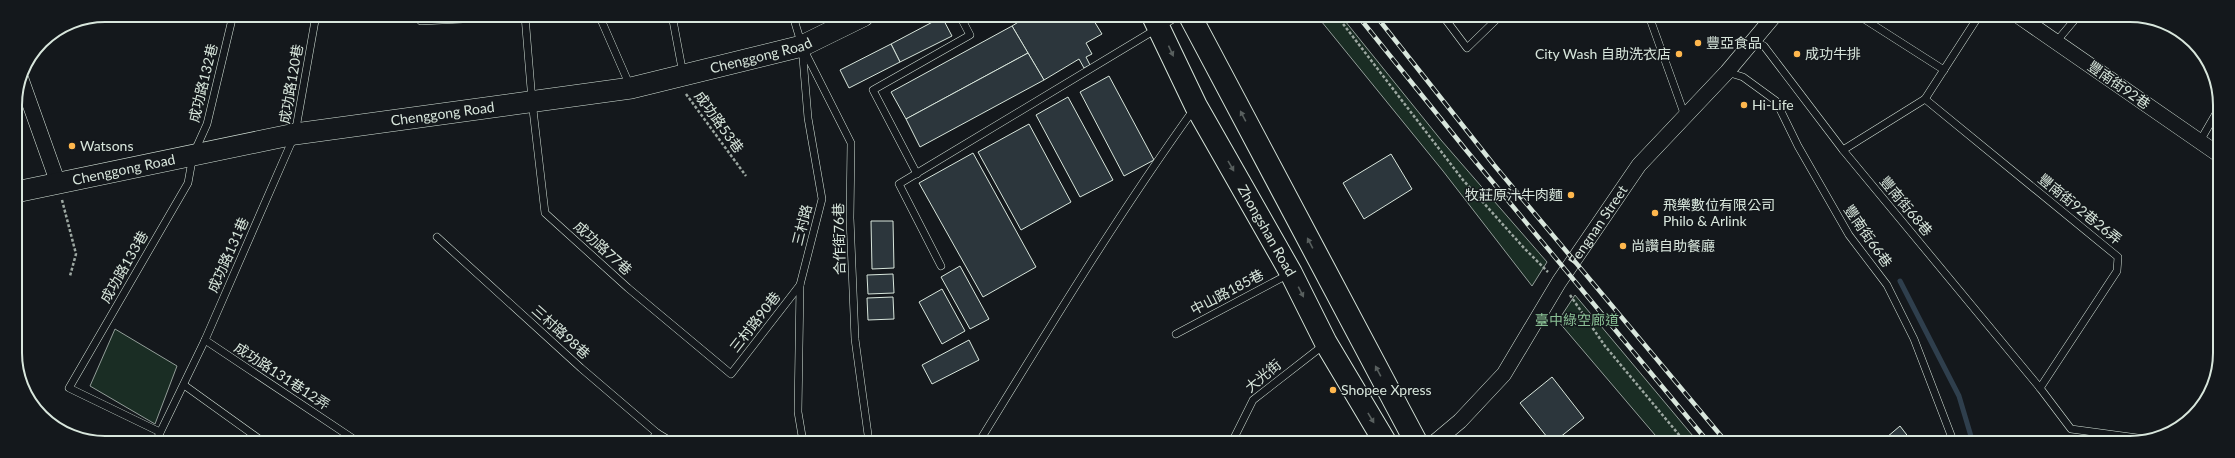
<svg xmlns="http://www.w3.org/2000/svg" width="2235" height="458" font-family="Lato,'Noto Sans TC',sans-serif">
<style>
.green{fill:#1a2d24;stroke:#939e99}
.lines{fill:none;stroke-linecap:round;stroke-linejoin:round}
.stream{stroke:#2f3f4d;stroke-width:5}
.building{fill:#2c363c;stroke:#d8e6dc}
.lane-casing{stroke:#d8e6dc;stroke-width:8}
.street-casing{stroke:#d8e6dc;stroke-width:16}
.secondary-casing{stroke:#d8e6dc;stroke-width:22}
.primary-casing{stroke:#d8e6dc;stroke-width:24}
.path{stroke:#9da8a2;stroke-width:2.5;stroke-dasharray:3 2;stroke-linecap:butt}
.lane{stroke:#14181c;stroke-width:7}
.street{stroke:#14181c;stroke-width:15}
.secondary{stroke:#14181c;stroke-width:21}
.primary{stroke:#14181c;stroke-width:22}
.rail-casing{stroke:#d8e6dc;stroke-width:4.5}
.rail{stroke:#14181c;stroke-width:3;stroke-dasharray:9;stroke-linecap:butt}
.oneway{fill:#59605f}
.poi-dot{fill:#ffb74d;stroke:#14181c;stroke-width:1.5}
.labels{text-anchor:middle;stroke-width:3;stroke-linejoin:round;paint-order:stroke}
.poi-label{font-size:14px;fill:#d8e6dc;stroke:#14181c;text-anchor:start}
.street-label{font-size:14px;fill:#d8e6dc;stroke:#14181c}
.park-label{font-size:14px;fill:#8ac095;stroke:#14181c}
.rim{fill:none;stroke:#d8e6dc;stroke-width:2}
</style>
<rect width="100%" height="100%" fill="#14181c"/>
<g class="green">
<polygon points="1317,16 1341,16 1441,140 1547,262 1532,286 1443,171"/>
<polygon points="1575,295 1698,442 1661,442 1558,321"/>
<polygon points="115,329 177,366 155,424 90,386"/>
</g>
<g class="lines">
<polyline class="stream" points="1900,281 1959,396 1973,443"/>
</g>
<g class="building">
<polygon points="1028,16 1091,16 1102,34 1086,43 1092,54 1086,57 1090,65 1084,68 1079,59 1044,80 1012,26"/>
<polygon points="942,17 952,36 900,62 891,44"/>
<polygon points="1012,26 1028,53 906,119 891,92"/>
<polygon points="891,44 900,62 849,88 840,70"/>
<polygon points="1028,53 1044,80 920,147 906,119"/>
<polygon points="1109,76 1154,160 1124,176 1080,92"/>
<polygon points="1068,97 1113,180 1080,197 1036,115"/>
<polygon points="1029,124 1071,202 1021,230 978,152"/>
<polygon points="973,153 1036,267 983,297 919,183"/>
<polygon points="1391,154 1412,189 1364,219 1343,183"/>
<polygon points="871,221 893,221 894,268 872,269"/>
<polygon points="960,266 989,319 970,329 941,277"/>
<polygon points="893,274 894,293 868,294 867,275"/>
<polygon points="942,289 965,331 942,344 919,302"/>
<polygon points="893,297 894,319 868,320 867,298"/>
<polygon points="969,340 979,360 932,384 922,365"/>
<polygon points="1552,377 1584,418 1554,442 1551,442 1520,403"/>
<polygon points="1900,426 1913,443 1880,443"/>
</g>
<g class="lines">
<g class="lane-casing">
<g id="lane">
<polyline points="599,15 630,86"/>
<polyline points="672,15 683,74"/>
<polyline points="793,16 802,46 808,118 822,199 800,285 798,412 803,442"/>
<polyline points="1443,16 1467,48 1500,16"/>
<polyline points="1649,16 1685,116"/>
<polyline points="1861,17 1944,70"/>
<polyline points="421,21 525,16 532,101 545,213 628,288 731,374 800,285"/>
<polyline points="1754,41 1764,46 1843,150 2040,388 2071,429 2145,439"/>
<polyline points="2056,42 2077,17"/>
<polyline points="804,50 851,143 850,218 855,339 869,442"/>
<polyline points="1727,72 1743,77 1776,101 1798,146 1849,235 1887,285 1914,339 1954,443"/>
<polyline points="1925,99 2118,257 2117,271 2040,388"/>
<polyline points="2200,141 2218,110"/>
<polyline points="1843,150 1925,99 1978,17"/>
<polyline points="917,174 873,90 970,35 960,16"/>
<polyline points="437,237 581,368 657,433 672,442"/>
<polyline points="941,266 899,184 1178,16"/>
<polyline points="1176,334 1289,274"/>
<polyline points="205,340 358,442"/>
<polyline points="184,385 262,441"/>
<polyline points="160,432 69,388 188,183 193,155 207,124 233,15"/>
<polyline points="156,441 205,340 295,134 316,15"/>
<polyline points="650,442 657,433"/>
<path d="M979,442C1048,330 1117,216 1194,109"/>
<polyline points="1232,442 1253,400 1325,344"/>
</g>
</g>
<g class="street-casing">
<g id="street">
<polyline points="2020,17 2218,154"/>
<polyline points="21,79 58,183"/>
<path id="s1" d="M1435,442L1460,421L1504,374L1559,282L1639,165L1727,72L1774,16"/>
</g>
</g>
<g class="secondary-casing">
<g id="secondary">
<path id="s2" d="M16,192L295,134L631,88L802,46L863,16"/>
</g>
</g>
<g class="primary-casing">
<g id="primary">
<path id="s3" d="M1153,16L1196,106L1291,273L1326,343L1385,442"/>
<polyline points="1190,16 1416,442"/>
</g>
</g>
<g class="path">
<polyline points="1337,16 1463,180 1524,248 1548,272"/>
<polyline points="686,94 746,176"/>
<polyline points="62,200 76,254 70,276"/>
<polyline points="1570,295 1605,346 1685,442"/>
</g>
<use href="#lane" class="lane"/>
<use href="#street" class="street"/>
<use href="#secondary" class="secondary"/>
<use href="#primary" class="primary"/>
<g class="rail-casing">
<g id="rail">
<polyline points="1358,16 1466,150 1709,443"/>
<polyline points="1376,16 1494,165 1727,443"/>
</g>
</g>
<use href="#rail" class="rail"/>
</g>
<defs><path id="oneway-solid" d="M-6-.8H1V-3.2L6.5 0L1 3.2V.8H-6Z"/></defs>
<g class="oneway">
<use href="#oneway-solid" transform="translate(1171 51) rotate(65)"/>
<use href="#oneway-solid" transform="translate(1243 116) rotate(-118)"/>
<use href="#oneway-solid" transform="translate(1231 166) rotate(60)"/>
<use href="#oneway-solid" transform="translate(1310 243) rotate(-118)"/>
<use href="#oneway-solid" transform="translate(1301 292) rotate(63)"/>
<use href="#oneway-solid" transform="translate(1378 371) rotate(-118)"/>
<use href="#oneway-solid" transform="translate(1371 418) rotate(59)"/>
</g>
<g class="poi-dot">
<circle cx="1698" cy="43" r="4"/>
<circle cx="1679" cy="54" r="4"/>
<circle cx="1797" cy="54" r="4"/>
<circle cx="1744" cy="105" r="4"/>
<circle cx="72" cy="146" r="4"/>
<circle cx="1571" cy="195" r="4"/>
<circle cx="1655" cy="213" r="4"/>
<circle cx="1623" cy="246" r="4"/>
<circle cx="1333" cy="390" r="4"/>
</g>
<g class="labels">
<g class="poi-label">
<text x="1706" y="48">豐亞食品</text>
<text x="1671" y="59" text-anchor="end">City Wash 自助洗衣店</text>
<text x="1805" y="59">成功牛排</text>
<text x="1752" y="110">Hi-Life</text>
<text x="80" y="151">Watsons</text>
<text x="1563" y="200" text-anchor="end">牧莊原汁牛肉麵</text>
<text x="1663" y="210">飛樂數位有限公司<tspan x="1663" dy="16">Philo &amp; Arlink</tspan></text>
<text x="1631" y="251">尚讚自助餐廳</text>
<text x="1341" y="395">Shopee Xpress</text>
</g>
<g class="street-label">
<text dy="5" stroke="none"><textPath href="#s2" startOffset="758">Chenggong Road</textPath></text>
<text transform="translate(203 83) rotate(-76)" y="5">成功路132巷</text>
<text transform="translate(291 84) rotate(-80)" y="5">成功路120巷</text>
<text transform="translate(2119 85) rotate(35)" y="5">豐南街92巷</text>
<text dy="5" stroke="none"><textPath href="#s2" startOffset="434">Chenggong Road</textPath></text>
<text transform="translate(719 122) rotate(54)" y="5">成功路53巷</text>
<text dy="5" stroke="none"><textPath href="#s2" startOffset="110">Chenggong Road</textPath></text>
<text transform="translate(1906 206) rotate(50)" y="5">豐南街68巷</text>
<text transform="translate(2080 209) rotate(39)" y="5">豐南街92巷26弄</text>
<text transform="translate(802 225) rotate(-76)" y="5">三村路</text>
<text dy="5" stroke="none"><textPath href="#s1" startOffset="273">Fengnan Street</textPath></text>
<text dy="5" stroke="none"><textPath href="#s3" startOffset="243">Zhongshan Road</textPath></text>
<text transform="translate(1868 236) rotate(55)" y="5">豐南街66巷</text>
<text transform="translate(839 239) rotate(-91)" y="5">合作街76巷</text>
<text transform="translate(603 248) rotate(42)" y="5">成功路77巷</text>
<text transform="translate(228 255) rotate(-66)" y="5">成功路131巷</text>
<text transform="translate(124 267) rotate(-60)" y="5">成功路133巷</text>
<text transform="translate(1227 292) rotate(-28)" y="5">中山路185巷</text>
<text transform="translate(755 322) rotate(-52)" y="5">三村路90巷</text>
<text transform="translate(561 332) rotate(42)" y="5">三村路98巷</text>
<text transform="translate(282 376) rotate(33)" y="5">成功路131巷12弄</text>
<text transform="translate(1263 376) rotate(-40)" y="5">大光街</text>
</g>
<g class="park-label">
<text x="1577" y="325">臺中綠空廊道</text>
</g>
</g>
<path d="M0 0H2235V458H0ZM105 22H2130A83 83 0 0 1 2213 105V353A83 83 0 0 1 2130 436H105A83 83 0 0 1 22 353V105A83 83 0 0 1 105 22Z" fill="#14181c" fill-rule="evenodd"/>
<path class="rim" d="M105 22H2130A83 83 0 0 1 2213 105V353A83 83 0 0 1 2130 436H105A83 83 0 0 1 22 353V105A83 83 0 0 1 105 22Z"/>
</svg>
